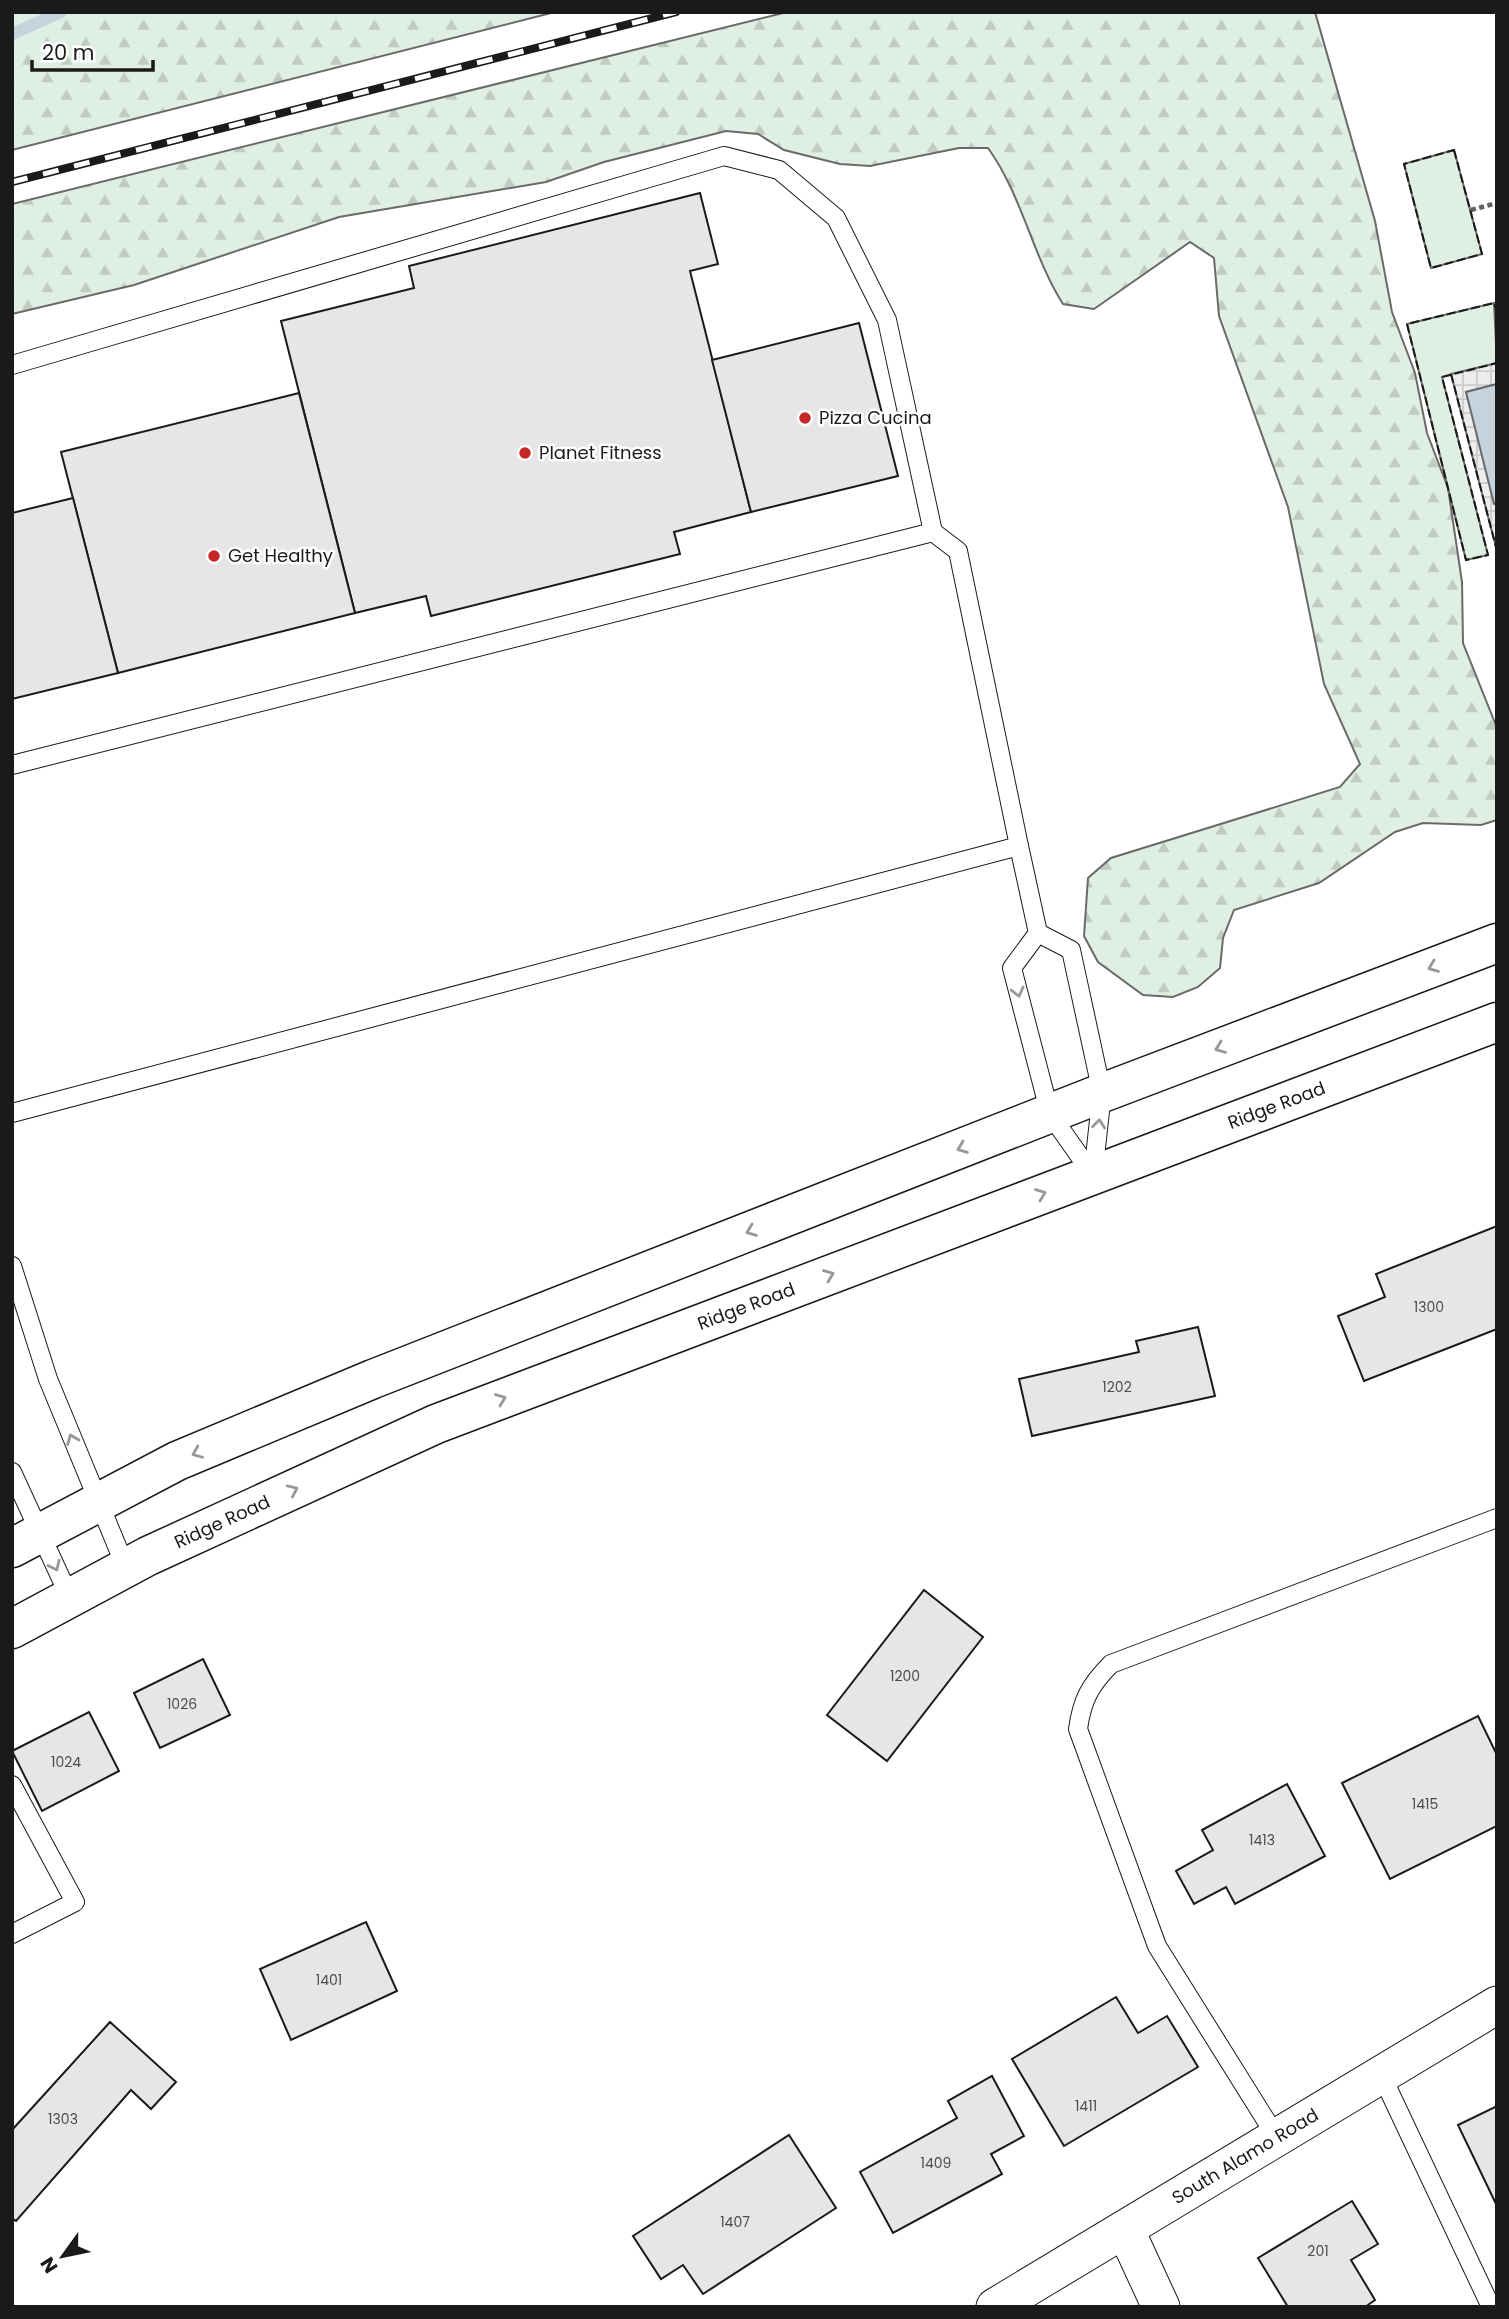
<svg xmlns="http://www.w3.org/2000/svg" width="1509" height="2319" font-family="Poppins,sans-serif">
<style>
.forest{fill:url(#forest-firs);stroke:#6a6a6a;stroke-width:2}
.park{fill:#e0efe3;stroke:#6a6a6a;stroke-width:2}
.plaza{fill:url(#plaza-grid);stroke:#6a6a6a;stroke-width:2}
.water{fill:#c6d2dc;stroke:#6a6a6a;stroke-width:2}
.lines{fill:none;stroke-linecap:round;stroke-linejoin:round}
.stream{stroke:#c6d2dc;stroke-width:12}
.building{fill:#e6e6e6;stroke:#1a1a1a;stroke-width:2}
.service-casing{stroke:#1a1a1a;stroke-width:20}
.minor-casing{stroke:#1a1a1a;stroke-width:39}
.secondary-casing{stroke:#1a1a1a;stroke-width:41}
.path{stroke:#5f5f5f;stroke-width:4.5;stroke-dasharray:5 3.5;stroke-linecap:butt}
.service{stroke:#fff;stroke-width:18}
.minor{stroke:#fff;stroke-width:37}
.secondary{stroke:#fff;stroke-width:38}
.rail-casing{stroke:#1a1a1a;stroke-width:8}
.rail{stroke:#fff;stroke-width:5;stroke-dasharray:16;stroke-linecap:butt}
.fence{stroke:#1a1a1a;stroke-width:2;stroke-dasharray:9 3.5;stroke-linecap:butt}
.oneway{stroke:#989898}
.poi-dot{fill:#c62828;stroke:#fff;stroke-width:2.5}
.labels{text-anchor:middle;stroke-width:5;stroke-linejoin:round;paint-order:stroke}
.number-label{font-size:14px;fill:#4d4d4d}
.poi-label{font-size:18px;fill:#1a1a1a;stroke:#fff;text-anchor:start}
.street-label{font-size:18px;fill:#1a1a1a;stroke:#fff}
</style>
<defs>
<pattern id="forest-firs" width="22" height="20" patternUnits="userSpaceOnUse" patternTransform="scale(1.75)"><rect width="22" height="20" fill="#e0efe3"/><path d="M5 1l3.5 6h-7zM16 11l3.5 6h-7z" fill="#c0ccc2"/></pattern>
<pattern id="plaza-grid" width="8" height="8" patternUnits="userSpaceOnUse" patternTransform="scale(1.75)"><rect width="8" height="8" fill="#ededed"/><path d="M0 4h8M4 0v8" fill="none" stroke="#cbcbcb"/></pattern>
</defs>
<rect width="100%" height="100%" fill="#fff"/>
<g class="forest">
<polygon points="12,12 555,12 12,150"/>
<path d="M787,12H1315L1375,221L1392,312L1415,373L1427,433L1448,488L1462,582L1463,643L1497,728V820L1481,825L1423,823L1395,832L1319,883L1234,910L1223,938L1220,968L1198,987L1173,997L1143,995L1098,962L1084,936L1088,878L1111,858L1340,787L1360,764L1324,684L1288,507L1219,316L1214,258L1190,242L1094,309L1063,304C1032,255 1022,195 988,148H959L870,166L840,164L784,150L758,134L726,131L604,162L546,182L339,217L134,285L12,314V204Z"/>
</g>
<g class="park">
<polygon points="1454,150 1482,254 1431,268 1404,164"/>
<polygon points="1494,303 1497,363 1442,377 1488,555 1466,560 1407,324"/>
</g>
<polygon class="plaza" points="1497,363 1497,384 1466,392 1497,503 1497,551 1451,374"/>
<polygon class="water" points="1497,384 1497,503 1494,504 1466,392"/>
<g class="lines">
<polyline class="stream" points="12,34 61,12"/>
</g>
<g class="building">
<polygon points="700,193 718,264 690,271 751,512 674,532 680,554 431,616 426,596 355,613 281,321 414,288 409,266"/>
<polygon points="859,323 898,476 751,512 712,360"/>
<polygon points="299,393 355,613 118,673 61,452"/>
<polygon points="73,498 118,673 12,699 12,513"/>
<polygon points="1497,1226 1497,1329 1364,1381 1338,1316 1385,1297 1376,1274"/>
<polygon points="1198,1327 1215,1396 1032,1436 1019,1379 1139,1352 1136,1341"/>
<polygon points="924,1590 983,1637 887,1761 827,1715"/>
<polygon points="203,1659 230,1715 160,1748 134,1693"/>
<polygon points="89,1712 119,1771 42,1811 12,1751"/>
<polygon points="1478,1716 1497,1755 1497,1826 1390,1879 1342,1783"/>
<polygon points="1287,1784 1325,1856 1235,1904 1226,1887 1194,1904 1176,1871 1213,1850 1202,1830"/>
<polygon points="366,1922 397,1991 291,2040 260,1969"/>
<polygon points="1116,1997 1138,2033 1167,2016 1198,2067 1064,2146 1012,2059"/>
<polygon points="110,2022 176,2082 151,2109 131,2090 16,2221 12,2218 12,2130"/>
<polygon points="992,2076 1024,2136 991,2154 1002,2174 893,2233 860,2172 957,2118 948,2101"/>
<polygon points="1497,2106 1497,2206 1458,2125"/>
<polygon points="789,2135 836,2208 703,2294 683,2265 661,2279 633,2236"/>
<polygon points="1352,2201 1378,2244 1351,2260 1375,2300 1365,2307 1288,2307 1258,2258"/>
</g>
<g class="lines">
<g class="service-casing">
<g id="service">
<polyline points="12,365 724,156 779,170 836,218 887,320 933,532"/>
<polyline points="12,765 933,532 958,551 1019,846"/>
<polyline points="12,1113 1019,846 1038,933 1012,968 1050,1114 1093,1175 1102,1093 1071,950 1038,933"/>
<polyline points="12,1266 48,1379 126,1568"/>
<polyline points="12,1472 70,1598"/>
<polyline points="12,1785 75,1902 12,1934"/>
<polyline points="1381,2074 1491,2307"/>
<path d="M1277,2138L1157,1946L1078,1729C1082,1700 1090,1685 1111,1664L1497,1518"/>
</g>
</g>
<g class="minor-casing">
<g id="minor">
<polyline points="1125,2229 1161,2307"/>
<path id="s1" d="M995,2307L1497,2005"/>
</g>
</g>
<g class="secondary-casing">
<g id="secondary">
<polyline points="12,1548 177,1461 373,1379 1102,1093 1497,943"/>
<path id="s2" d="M12,1629L148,1556L436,1424L1497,1022"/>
</g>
</g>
<polyline class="path" points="1471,210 1497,203"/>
<use href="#service" class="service"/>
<use href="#minor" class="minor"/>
<use href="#secondary" class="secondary"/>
<g class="rail-casing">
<polyline id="rail" points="12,182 676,12"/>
</g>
<use href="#rail" class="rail"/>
<g class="fence">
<polygon points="1454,150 1482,254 1431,268 1404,164"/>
<polyline points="1497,313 1494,303 1407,324 1466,560 1488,555 1442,377 1497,363"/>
<polyline points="1451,374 1497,551"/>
</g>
</g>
<defs><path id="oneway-chevron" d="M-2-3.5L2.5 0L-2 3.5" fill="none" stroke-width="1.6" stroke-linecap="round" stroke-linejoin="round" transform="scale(1.75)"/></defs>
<g class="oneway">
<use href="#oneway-chevron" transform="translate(1433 967) rotate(159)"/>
<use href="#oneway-chevron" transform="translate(1018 992) rotate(76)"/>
<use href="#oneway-chevron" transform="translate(1220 1048) rotate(159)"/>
<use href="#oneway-chevron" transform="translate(1099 1124) rotate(-84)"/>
<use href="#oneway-chevron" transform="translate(962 1148) rotate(159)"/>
<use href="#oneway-chevron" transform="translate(1041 1194) rotate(-21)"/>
<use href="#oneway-chevron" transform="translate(751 1231) rotate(159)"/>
<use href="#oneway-chevron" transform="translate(829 1275) rotate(-21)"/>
<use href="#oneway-chevron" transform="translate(501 1399) rotate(-21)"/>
<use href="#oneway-chevron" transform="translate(72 1439) rotate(-112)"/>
<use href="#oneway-chevron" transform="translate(197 1453) rotate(157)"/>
<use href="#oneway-chevron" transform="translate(293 1490) rotate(-25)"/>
<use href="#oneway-chevron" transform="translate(55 1566) rotate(65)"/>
</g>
<g class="poi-dot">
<circle cx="805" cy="418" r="7"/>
<circle cx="525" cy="453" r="7"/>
<circle cx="214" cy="556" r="7"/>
</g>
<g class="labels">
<g class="number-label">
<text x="1429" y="1312">1300</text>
<text x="1117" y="1392">1202</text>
<text x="905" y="1681">1200</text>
<text x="182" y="1709">1026</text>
<text x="66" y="1767">1024</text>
<text x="1425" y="1809">1415</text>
<text x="1262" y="1845">1413</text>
<text x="329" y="1985">1401</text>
<text x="1086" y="2111">1411</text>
<text x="63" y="2124">1303</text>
<text x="936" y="2168">1409</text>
<text x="735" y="2227">1407</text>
<text x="1318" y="2256">201</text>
</g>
<g class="poi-label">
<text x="819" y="424">Pizza Cucina</text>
<text x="539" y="459">Planet Fitness</text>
<text x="228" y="562">Get Healthy</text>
</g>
<g class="street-label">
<text dy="6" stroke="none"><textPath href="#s2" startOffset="1370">Ridge Road</textPath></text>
<text dy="6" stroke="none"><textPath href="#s2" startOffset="803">Ridge Road</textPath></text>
<text dy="6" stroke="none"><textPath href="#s2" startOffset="236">Ridge Road</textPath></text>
<text dy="6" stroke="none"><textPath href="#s1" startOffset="292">South Alamo Road</textPath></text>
</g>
</g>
<rect width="1509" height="2319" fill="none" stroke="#1a1a1a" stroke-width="28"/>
<g transform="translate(63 2256) rotate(237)" stroke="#ffffff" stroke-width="5" paint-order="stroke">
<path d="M0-5L12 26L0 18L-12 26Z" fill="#1a1a1a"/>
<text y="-10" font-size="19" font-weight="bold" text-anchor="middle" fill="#1a1a1a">N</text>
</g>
<path d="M32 60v10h121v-10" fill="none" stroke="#1a1a1a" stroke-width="3.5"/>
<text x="42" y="60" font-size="21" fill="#1a1a1a" stroke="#ffffff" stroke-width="5" paint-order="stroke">20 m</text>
</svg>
